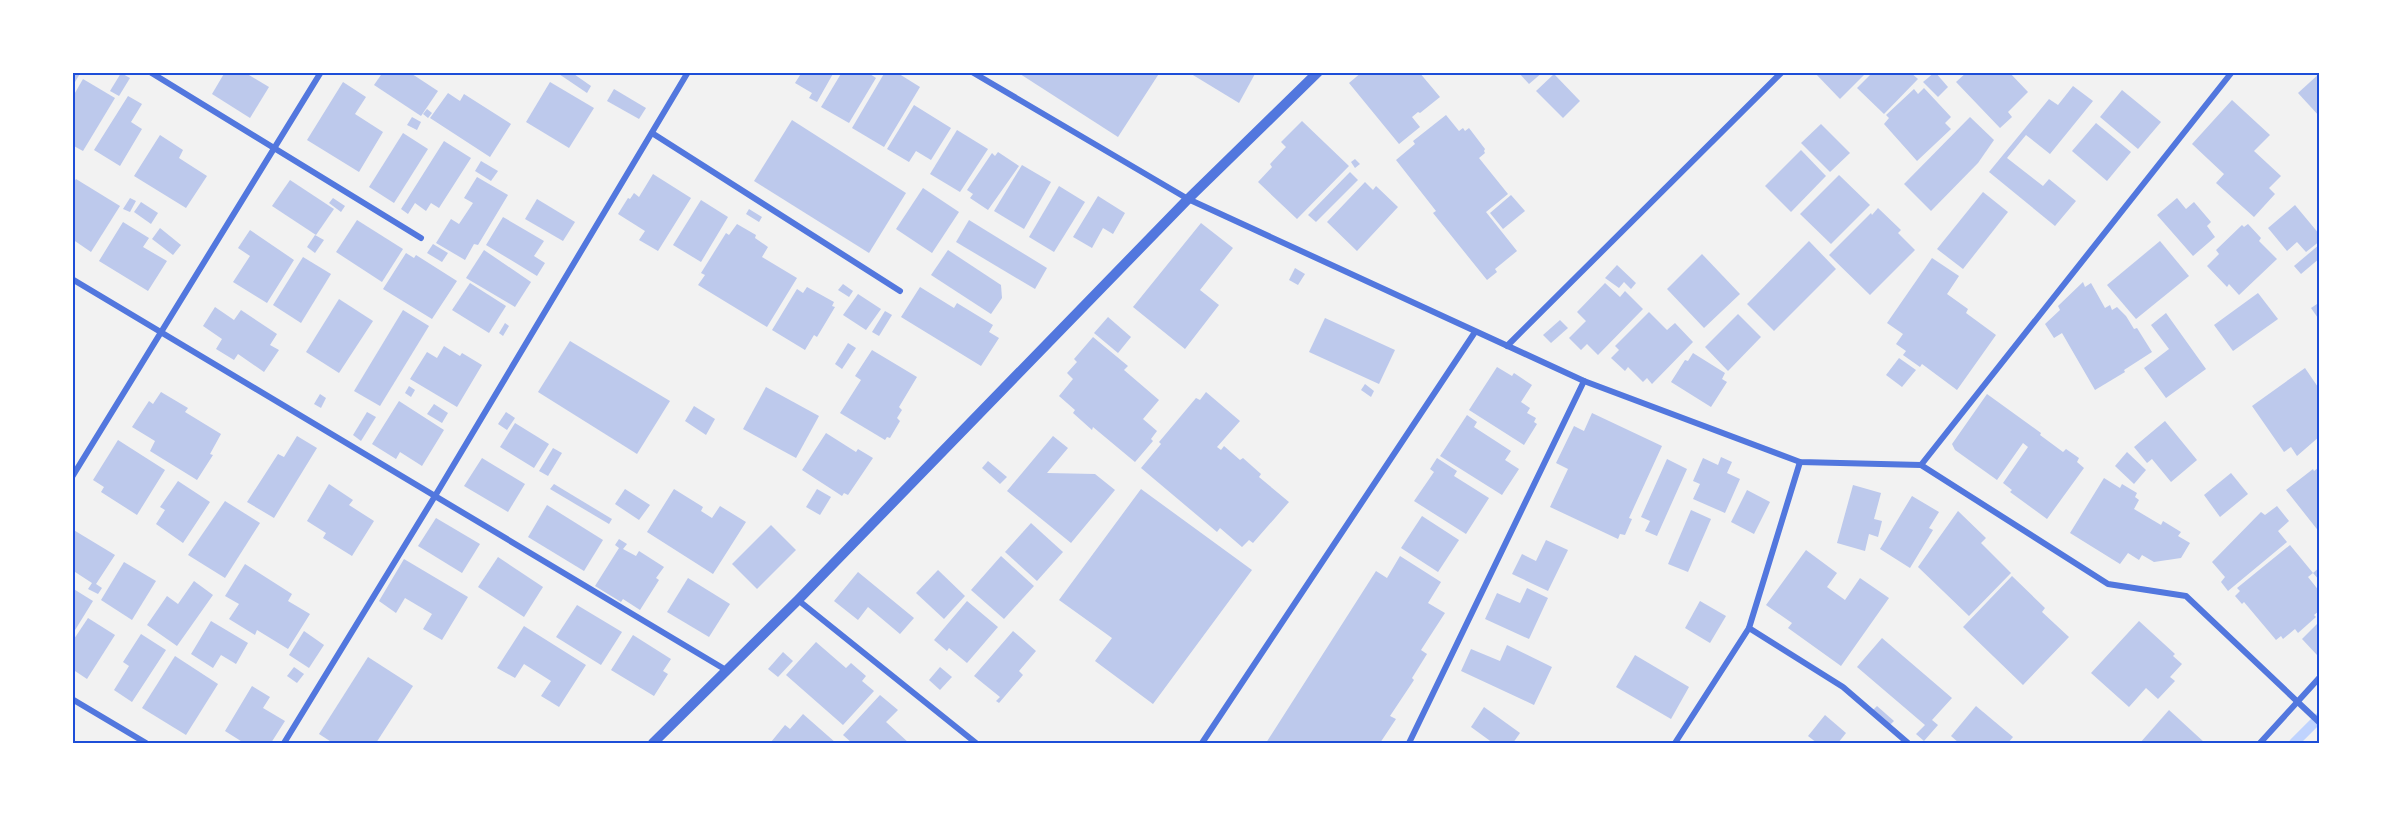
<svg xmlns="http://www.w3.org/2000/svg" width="2392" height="815" font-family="'Sofia Sans Condensed',sans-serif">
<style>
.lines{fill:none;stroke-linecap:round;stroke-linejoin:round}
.stream{stroke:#bfd3fe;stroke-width:10}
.building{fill:#bdc9ec}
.minor{stroke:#5277de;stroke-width:6}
.tertiary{stroke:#5277de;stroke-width:10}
.neatline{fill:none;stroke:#1d4ed8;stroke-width:2}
</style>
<rect width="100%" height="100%" fill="#f2f2f2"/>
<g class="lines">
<polyline class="stream" points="2294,743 2320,717"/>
</g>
<g class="building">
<polygon points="72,72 81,72 72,87"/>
<polygon points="225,72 244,72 269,87 250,118 212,94"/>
<polygon points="383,72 409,72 438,91 421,116 374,85"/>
<polygon points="556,72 571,72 591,86 587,93"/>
<polygon points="802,72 834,72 817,102 809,98 812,93 795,83"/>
<polygon points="842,72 867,72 876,78 849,123 821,107"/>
<polygon points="885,72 896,72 920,87 884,147 852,128"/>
<polygon points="1017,72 1160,72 1118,137"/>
<polygon points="1188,72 1256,72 1239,103"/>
<polygon points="1362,72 1419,72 1440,97 1420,113 1418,112 1412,117 1420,127 1399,144 1349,83"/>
<polygon points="1518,72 1543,72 1529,84"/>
<polygon points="1814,72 1867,72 1840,99"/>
<polygon points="1873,72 1910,72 1918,79 1884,114 1857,88"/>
<polygon points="1935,72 1948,87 1938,97 1923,82"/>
<polygon points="1967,72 2009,72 2028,92 2008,112 2012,117 2000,128 1956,82"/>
<polygon points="121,73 130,78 119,96 110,91"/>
<polygon points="2320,73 2320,117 2298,93"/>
<polygon points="1554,74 1580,101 1563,118 1536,91"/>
<polygon points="83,79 115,98 83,151 72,145 72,98"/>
<polygon points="343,82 366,97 355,114 383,132 359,172 307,140"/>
<polygon points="550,82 594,108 569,148 526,122"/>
<polygon points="2073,86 2093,101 2050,154 2026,135 2007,158 2043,186 2049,179 2076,201 2055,226 1989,172 2049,99 2058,105"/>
<polygon points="1924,88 1951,117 1945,123 1951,129 1917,161 1884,124 1889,118 1886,115 1914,89 1918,94"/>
<polygon points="614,89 646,108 639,119 607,101"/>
<polygon points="2122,90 2161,122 2138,149 2100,117"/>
<polygon points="448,93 460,101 464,94 511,124 490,157 430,118"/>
<polygon points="128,96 142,104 131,122 142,129 120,166 94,150"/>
<polygon points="2232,100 2270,135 2254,151 2281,176 2269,188 2275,194 2254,217 2216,183 2224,174 2192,144"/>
<polygon points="914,105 951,128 931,160 916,151 909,162 887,149"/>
<polygon points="427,109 432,113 428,118 423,114"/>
<polygon points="1446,115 1459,131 1463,128 1465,131 1469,128 1485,149 1484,151 1485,153 1479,158 1508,194 1486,212 1517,251 1495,269 1497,272 1487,280 1433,213 1436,211 1396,160 1415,144 1413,141"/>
<polygon points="412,117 421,122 417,130 407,125"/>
<polygon points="1970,117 1994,140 1978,163 1931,211 1904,184"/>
<polygon points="792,120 906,193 869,253 754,181"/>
<polygon points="1302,121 1349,166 1297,219 1258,182 1272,167 1270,164 1286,147 1281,142"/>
<polygon points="2096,123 2131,152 2107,181 2072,151"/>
<polygon points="1821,124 1850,153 1830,172 1801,143"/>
<polygon points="957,130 988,149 960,192 930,174"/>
<polygon points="403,133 428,149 394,203 369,187"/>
<polygon points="160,135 183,150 179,158 207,176 186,208 134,176"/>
<polygon points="444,141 471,158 439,208 431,203 426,211 415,203 408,214 401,209"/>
<polygon points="1801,150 1826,176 1791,212 1765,186"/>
<polygon points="998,152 1019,166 988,210 970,198 973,194 967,190 992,153 995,156"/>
<polygon points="1355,159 1360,164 1355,168 1351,162"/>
<polygon points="481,161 498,171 491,181 475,171"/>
<polygon points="1022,165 1051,182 1024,229 994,211"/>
<polygon points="1350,172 1358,180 1316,222 1308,215"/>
<polygon points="653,174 691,198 658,251 639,240 645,231 618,214 628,198 630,199 634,193 639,197"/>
<polygon points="1839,175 1870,205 1831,244 1800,214"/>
<polygon points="477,177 508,195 478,245 474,244 465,260 436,243 451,219 459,224 473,203 464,198"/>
<polygon points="76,179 120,206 91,252 72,239 72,185"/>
<polygon points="290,180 334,209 316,235 272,206"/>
<polygon points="1365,182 1373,190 1376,186 1398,207 1357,251 1327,222"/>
<polygon points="1059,186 1085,202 1054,252 1029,237"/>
<polygon points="923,188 959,212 932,253 896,229"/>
<polygon points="1983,192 2008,212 1963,269 1937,249"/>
<polygon points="1511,195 1525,211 1503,229 1490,213"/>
<polygon points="1098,196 1125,213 1113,234 1103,228 1092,248 1073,237"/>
<polygon points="130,198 136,201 130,212 123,209"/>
<polygon points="333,198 345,206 341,212 329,203"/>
<polygon points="2177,198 2186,209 2194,202 2211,222 2207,226 2215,237 2193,256 2157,215"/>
<polygon points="537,199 575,222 563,241 525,219"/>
<polygon points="701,200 728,217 701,262 673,245"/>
<polygon points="141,202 158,213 151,224 134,212"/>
<polygon points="2295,205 2320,235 2320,241 2306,252 2297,242 2287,251 2268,228"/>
<polygon points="1878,208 1901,230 1898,233 1915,250 1870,295 1829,255 1871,213 1872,215"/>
<polygon points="749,209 762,217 759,222 746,214"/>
<polygon points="503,217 544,241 534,256 545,263 537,276 486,245"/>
<polygon points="357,220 403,249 382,282 336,252"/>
<polygon points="969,220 1047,268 1035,289 956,242"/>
<polygon points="123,222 149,238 143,247 167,261 148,291 99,261"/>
<polygon points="1201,223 1233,248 1200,290 1219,305 1185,349 1133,307"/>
<polygon points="737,224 756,235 755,238 768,247 762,257 797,278 767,327 698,285 705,275 701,273 726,233 729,235"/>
<polygon points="2248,224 2261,238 2259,241 2277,259 2239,295 2229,284 2227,287 2207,266 2219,254 2216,250 2242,225 2244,227"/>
<polygon points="160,228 181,245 173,255 152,239"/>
<polygon points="250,230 294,260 267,303 233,282 250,256 238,248"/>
<polygon points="315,235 324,240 315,253 307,247"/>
<polygon points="1809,241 1836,269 1774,331 1747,304"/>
<polygon points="2160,241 2189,276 2136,319 2107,285"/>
<polygon points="433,244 448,253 442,262 427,253"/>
<polygon points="2320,244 2320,258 2301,274 2294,266"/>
<polygon points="484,250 531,282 515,307 466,278"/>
<polygon points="948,250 1001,285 1002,298 991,314 931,275"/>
<polygon points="406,253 414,258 416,255 457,281 432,319 383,289"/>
<polygon points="1702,254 1740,294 1704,328 1667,289"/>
<polygon points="303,257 331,274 301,323 273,305"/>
<polygon points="1932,258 1959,276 1947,294 1968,309 1966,313 1996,335 1957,390 1922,364 1920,367 1903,355 1906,351 1896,344 1903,334 1887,323"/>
<polygon points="1617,265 1636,283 1631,289 1624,282 1619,288 1605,278"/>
<polygon points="1295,268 1305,274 1298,285 1289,280"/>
<polygon points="2083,282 2085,287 2091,283 2105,308 2110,305 2112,310 2117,307 2126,316 2134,329 2137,328 2152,352 2124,370 2125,372 2095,390 2062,333 2054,338 2045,324 2060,310 2058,306"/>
<polygon points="470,283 506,306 489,333 452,310"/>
<polygon points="1605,283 1620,297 1625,291 1643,309 1598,355 1587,344 1581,350 1569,338 1586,321 1577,312"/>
<polygon points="843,284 853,291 849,297 838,290"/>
<polygon points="807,287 834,302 832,306 835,307 817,337 814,335 805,350 772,330 797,289 803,293"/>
<polygon points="920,287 954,308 957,303 993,325 989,332 999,338 981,366 901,317"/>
<polygon points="2258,293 2278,319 2233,351 2214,325"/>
<polygon points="858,294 881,309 866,330 843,315"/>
<polygon points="339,299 373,321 339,373 306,352"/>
<polygon points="2320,302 2320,321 2311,308"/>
<polygon points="215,307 234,320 241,310 277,334 270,345 279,350 264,372 238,354 234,360 216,349 222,339 203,326"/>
<polygon points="403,310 429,326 380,406 354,391"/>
<polygon points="885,311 892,315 879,336 872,332"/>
<polygon points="1649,312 1667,330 1675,323 1693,342 1652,384 1647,378 1643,382 1628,367 1625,371 1611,358 1619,350 1615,346"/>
<polygon points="2166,313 2206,369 2166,398 2144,368 2169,349 2151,325"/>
<polygon points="1738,314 1761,337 1728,371 1705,347"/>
<polygon points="1108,317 1131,337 1118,353 1094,333"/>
<polygon points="1325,318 1395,350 1379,384 1309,352"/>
<polygon points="1560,320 1568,328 1551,343 1543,335"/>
<polygon points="505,323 509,326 503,336 499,333"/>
<polygon points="1093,337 1128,366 1124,370 1159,400 1143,419 1157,431 1151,439 1153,441 1135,462 1093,427 1092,430 1073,413 1075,410 1059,396 1073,379 1067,373 1077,362 1074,359"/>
<polygon points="570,341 670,401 637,454 538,392"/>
<polygon points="848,343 856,348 842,369 835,364"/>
<polygon points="444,346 460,356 462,353 482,365 457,407 410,379 427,352 437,358"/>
<polygon points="872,350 917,377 899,407 902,410 897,418 900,421 890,438 887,437 885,440 840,413 861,380 855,376"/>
<polygon points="1693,353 1725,373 1722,379 1727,382 1711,407 1671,382 1685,360 1688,361"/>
<polygon points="1899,358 1916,370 1902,387 1886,375"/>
<polygon points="1497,367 1512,376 1514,373 1532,385 1521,402 1530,408 1527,413 1536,418 1534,422 1537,424 1524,445 1469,410"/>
<polygon points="2305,368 2320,390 2320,436 2297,456 2291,447 2284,452 2252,406"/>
<polygon points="1365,384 1374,391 1371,397 1361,390"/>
<polygon points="409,386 415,390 411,397 405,393"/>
<polygon points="766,387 819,416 796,458 743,429"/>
<polygon points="161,392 188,408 185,412 221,434 210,454 213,455 197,480 150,451 155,441 132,427 149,401 153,404"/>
<polygon points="1206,392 1240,421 1217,447 1221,450 1224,446 1240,460 1243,458 1261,474 1259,477 1289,502 1253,543 1249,540 1242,547 1220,528 1217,532 1141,468 1161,444 1159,442 1196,398 1200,400"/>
<polygon points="320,394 326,398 321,408 314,404"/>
<polygon points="1987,394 2041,433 2040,435 2063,452 2066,449 2079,458 2077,462 2084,468 2047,519 2010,492 2012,490 2003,483 2028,447 2023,443 1997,480 1955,450 1952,444"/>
<polygon points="399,401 444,430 422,466 400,452 396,459 372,444"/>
<polygon points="434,404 448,413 442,423 427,414"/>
<polygon points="694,406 715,419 706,435 685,421"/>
<polygon points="367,412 376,417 361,441 353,435"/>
<polygon points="506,412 515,418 507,430 498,424"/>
<polygon points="1592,413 1662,446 1629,518 1632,519 1625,535 1620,534 1618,539 1550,507 1568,469 1556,463 1574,426 1584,431"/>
<polygon points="1467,415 1477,422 1474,427 1511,451 1505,460 1519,469 1502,495 1440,456"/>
<polygon points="2165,421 2197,460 2171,482 2152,459 2147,463 2134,447"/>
<polygon points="515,423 549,444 534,468 500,447"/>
<polygon points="826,433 856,452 858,449 873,458 848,495 844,493 842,496 802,470"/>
<polygon points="297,436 317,448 274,518 247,502 278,454 284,457"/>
<polygon points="1053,436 1068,448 1047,473 1095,474 1115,490 1071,543 1007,491"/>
<polygon points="118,440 165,470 137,515 101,492 104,487 93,480"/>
<polygon points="553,448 562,453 548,476 539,471"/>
<polygon points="2127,452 2146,470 2134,484 2115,466"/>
<polygon points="1721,457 1732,462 1727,473 1740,479 1725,513 1693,499 1700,484 1693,481 1703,458 1718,465"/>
<polygon points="482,458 525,484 508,512 464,486"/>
<polygon points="1437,458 1457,471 1454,476 1489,498 1466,534 1414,501 1434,472 1430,469"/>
<polygon points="1667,459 1687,469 1657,536 1645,531 1650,521 1641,517"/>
<polygon points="988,461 1007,477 1000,484 982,468"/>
<polygon points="2318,468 2320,471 2320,533 2286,490 2313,469 2314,471"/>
<polygon points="2231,473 2248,494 2220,517 2204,495"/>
<polygon points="2104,478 2120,488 2122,484 2137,493 2135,497 2139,500 2134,509 2161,525 2163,521 2181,532 2178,536 2190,543 2181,558 2154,562 2142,555 2139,560 2128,553 2120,564 2070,533"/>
<polygon points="178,481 210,502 183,543 156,524 165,510 160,507"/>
<polygon points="329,484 353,500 349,505 374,521 352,556 323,538 326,533 307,521"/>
<polygon points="554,484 612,519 609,524 550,489"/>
<polygon points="1853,485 1881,493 1874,519 1882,521 1878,537 1869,534 1865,551 1837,543"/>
<polygon points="625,489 650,505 639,520 615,504"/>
<polygon points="674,489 703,507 701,511 712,518 720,506 746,522 713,574 647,532"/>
<polygon points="817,489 831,497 820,515 806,507"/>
<polygon points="1141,489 1252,570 1153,704 1095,661 1112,638 1059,600"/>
<polygon points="1747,490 1770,502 1754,534 1731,522"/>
<polygon points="1912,496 1939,512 1929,528 1933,530 1910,568 1880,549"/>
<polygon points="225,501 260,523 225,578 188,555"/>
<polygon points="547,505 603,540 584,571 528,537"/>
<polygon points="2277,506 2289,521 2278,531 2287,542 2228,591 2221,582 2225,577 2212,562 2261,512 2265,515"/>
<polygon points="1691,510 1711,519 1688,572 1668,564"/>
<polygon points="1958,511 1986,538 1981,543 2011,573 1969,616 1918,567"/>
<polygon points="1422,516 1459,540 1438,572 1401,548"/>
<polygon points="436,518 480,544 462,573 418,546"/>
<polygon points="1031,523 1063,552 1037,581 1005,552"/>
<polygon points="771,525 796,550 757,589 732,564"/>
<polygon points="72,529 115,555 96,584 102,588 98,594 88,589 92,583 72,570"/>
<polygon points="619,539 627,544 623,549 636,556 639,551 664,567 656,578 659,580 640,610 623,599 621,602 595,586 619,548 615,545"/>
<polygon points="1546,540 1568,550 1548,591 1512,574 1522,554 1536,561"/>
<polygon points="2290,545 2313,573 2308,577 2320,592 2320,610 2314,615 2316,617 2298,633 2295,629 2283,639 2281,636 2276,640 2244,602 2242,604 2235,596 2240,591 2237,588"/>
<polygon points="1806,550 1837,573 1827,587 1845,600 1860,578 1889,598 1841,666 1788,628 1792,623 1766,605"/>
<polygon points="1001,556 1034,586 1004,619 971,590"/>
<polygon points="1400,556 1441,582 1428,603 1445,613 1421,650 1427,654 1412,678 1414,680 1390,716 1396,719 1380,743 1266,743 1376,571 1387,578"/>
<polygon points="498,557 543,587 524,617 478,587"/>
<polygon points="404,559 468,597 442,640 423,629 432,614 405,598 396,613 379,601"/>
<polygon points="124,562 156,581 132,620 101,600"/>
<polygon points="245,564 292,594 288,601 310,614 288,649 257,630 255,635 229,619 239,604 225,596"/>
<polygon points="2320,567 2320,581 2313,573"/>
<polygon points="938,570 965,596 944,619 916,593"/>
<polygon points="858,572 914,618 900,634 868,607 858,620 834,601"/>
<polygon points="2012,576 2045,608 2042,612 2069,637 2023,685 1963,627"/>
<polygon points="688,578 730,604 709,637 667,612"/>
<polygon points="194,581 213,595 177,646 147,625 167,596 178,604"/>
<polygon points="72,588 93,601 72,635"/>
<polygon points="1527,588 1548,598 1529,639 1485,619 1497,593 1520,603"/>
<polygon points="967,601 998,627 967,663 949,648 947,651 934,640"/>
<polygon points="1700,601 1726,616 1710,643 1685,628"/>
<polygon points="577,605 622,632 601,665 556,637"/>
<polygon points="88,618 115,635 87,679 72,669 72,642"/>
<polygon points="211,621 248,643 236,664 221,655 213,668 191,654"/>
<polygon points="2139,621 2175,654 2173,656 2182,664 2170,677 2175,681 2158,699 2146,688 2129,707 2091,673"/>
<polygon points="2320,621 2320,653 2317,655 2302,639"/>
<polygon points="524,626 586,665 559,707 541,696 551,681 524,664 515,678 497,668"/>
<polygon points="304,631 324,645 309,668 289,655"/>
<polygon points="1013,631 1036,651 1019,671 1023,675 999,703 996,701 1000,697 974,676"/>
<polygon points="141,634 166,650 132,702 114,690 129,666 123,662"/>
<polygon points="633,635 671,659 663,671 668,674 654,696 611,670"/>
<polygon points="1882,638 1952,698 1932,720 1938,725 1924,741 1916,734 1925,725 1857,667"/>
<polygon points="816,642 846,668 851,663 866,676 862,681 874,691 843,725 786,675"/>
<polygon points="1507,645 1552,667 1534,705 1461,671 1471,649 1500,661"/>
<polygon points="783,652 793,661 778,677 768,669"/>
<polygon points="1635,655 1689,687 1671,719 1616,687"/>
<polygon points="175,656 218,684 186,735 142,708"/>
<polygon points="368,657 413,686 376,743 333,743 319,734"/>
<polygon points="294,667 304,674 297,683 287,676"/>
<polygon points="940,667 952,677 940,690 929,680"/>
<polygon points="252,686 270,697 263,708 285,721 271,743 244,743 225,731"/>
<polygon points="880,695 898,710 886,722 909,743 852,743 843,735"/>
<polygon points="1877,706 1894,721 1887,728 1870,713"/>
<polygon points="1976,706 2013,737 2008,743 1959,743 1951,736"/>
<polygon points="1484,707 1520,733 1513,743 1493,743 1471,727"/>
<polygon points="2169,710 2205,743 2140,743"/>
<polygon points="803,714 836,743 771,742 785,725 790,729"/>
<polygon points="1825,715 1846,733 1838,743 1817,743 1808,736"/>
</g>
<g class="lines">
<g class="minor">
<polyline points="150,72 421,238"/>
<polyline points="972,72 1188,199 1584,381 1800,462 1921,465 2108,584 2186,596 2320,723"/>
<polyline points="652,133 900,291"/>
<polyline points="72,279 726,670"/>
<polyline points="1507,346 1782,72"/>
<polyline points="1800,462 1749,628 1843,687 1908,743"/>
<polyline points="1921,465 2232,72"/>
<polyline points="72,477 321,72"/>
<polyline points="798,600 976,743"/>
<polyline points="72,699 146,743"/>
<polyline points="284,743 435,496 688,72"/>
<polyline points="1202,743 1475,332"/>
<polyline points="1409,743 1584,381"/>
<polyline points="1675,743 1749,628"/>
<polyline points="2260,743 2320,677"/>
</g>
<polyline class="tertiary" points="653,743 798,600 1188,199 1318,72"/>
</g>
<rect width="2392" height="815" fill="none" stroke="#ffffff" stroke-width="147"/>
<rect x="74" y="74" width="2244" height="668" class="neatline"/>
</svg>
